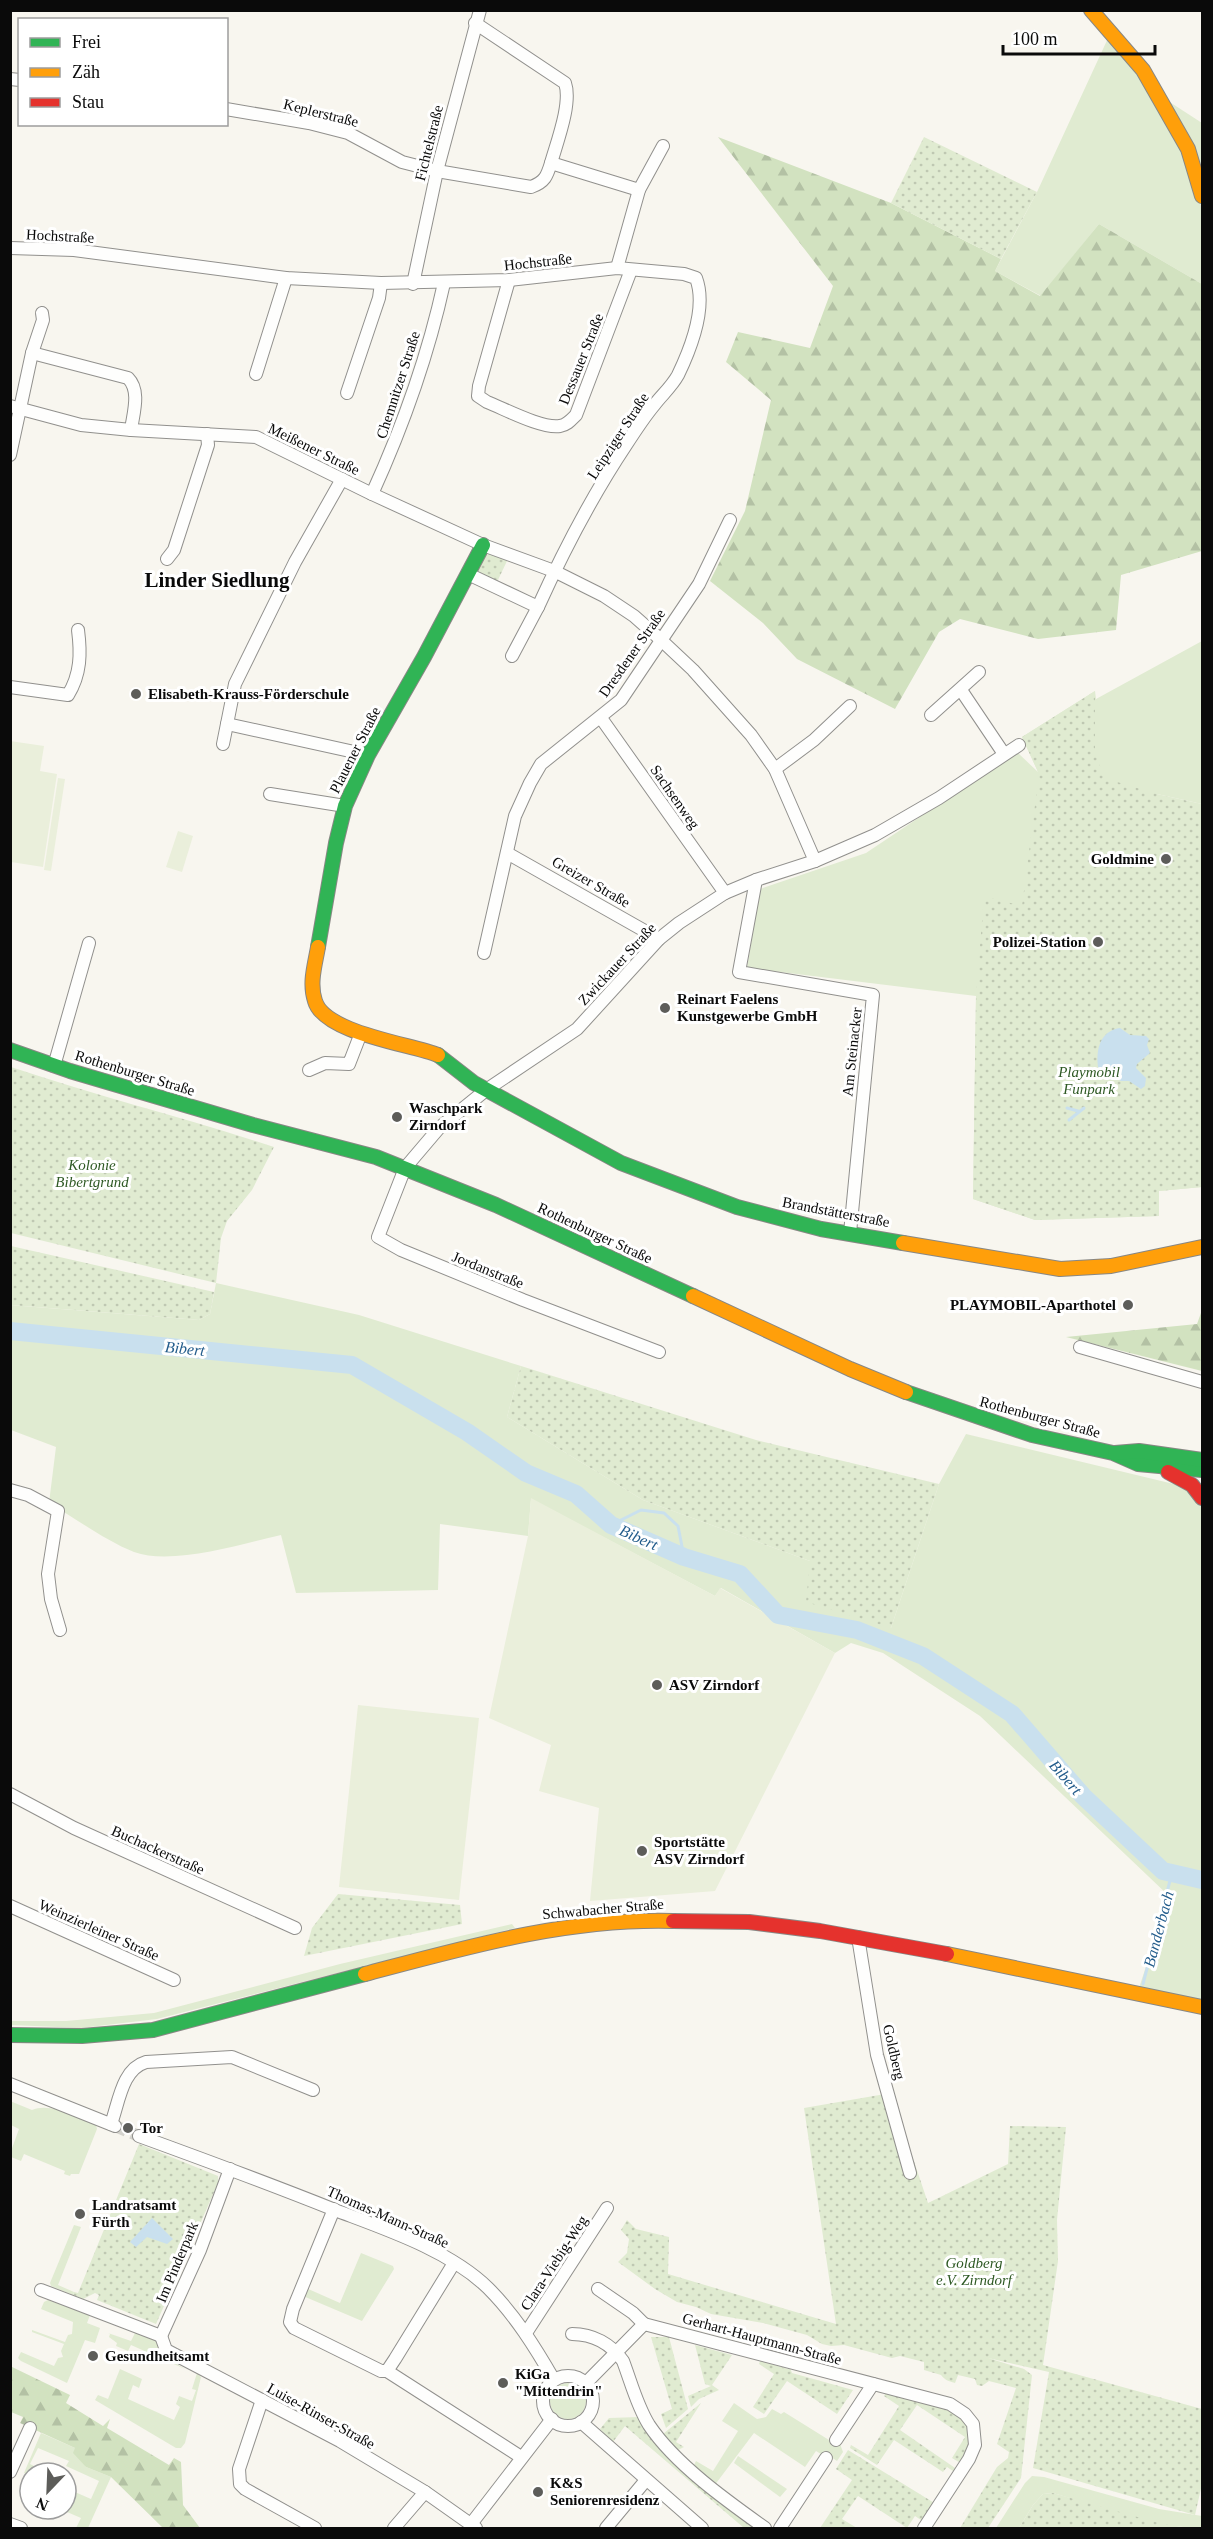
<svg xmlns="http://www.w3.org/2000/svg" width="1213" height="2539" font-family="Georgia,serif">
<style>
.grass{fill:#e0ebd1}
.forest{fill:url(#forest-firs)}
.park{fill:url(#park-dots)}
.pitch{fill:#eaefdb}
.water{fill:#c9e0ee}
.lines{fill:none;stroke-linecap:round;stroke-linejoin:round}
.stream{stroke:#c9e0ee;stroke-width:3}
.river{stroke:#c9e0ee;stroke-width:18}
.street-tunnel{stroke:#d4d3cd;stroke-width:12;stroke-dasharray:12 6;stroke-linecap:butt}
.street-casing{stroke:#91908d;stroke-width:14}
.fast-casing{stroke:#888784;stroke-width:16}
.slow-casing{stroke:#888784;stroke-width:16}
.jam-casing{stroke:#888784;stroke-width:16}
.street{stroke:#fefefd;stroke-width:12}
.fast{stroke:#30b455;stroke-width:14}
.slow{stroke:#ff9f0a;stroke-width:14}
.jam{stroke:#e5322d;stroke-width:14}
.poi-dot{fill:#5d5d5a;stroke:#fff;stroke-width:2}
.labels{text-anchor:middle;stroke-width:6;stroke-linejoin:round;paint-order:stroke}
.street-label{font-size:15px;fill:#0a0a0a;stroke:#fff}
.poi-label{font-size:15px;font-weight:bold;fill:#0a0a0a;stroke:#fff;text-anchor:start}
.park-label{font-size:15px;font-style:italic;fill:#2e5924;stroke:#fff}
.water-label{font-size:16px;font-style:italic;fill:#245d8c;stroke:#fff}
.district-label{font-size:21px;font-weight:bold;fill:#0a0a0a;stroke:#fff}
</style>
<defs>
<pattern id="forest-firs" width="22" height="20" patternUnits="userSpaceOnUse" patternTransform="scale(1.5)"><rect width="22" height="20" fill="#d2e2c0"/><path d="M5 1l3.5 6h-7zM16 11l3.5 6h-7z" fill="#b3c1a4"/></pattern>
<pattern id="park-dots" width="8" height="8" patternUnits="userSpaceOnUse" patternTransform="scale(1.5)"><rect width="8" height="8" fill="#e0ebd1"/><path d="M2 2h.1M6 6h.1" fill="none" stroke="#bfc8b2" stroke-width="1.8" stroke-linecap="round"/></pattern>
</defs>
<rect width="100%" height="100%" fill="#f8f6ef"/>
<g class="grass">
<path d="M1109,36C1149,89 1188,144 1202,210C1206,231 1202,262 1202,284L1099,224L1041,296L995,271L1037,192Z"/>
<polygon points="1165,99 1202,123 1202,183"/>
<polygon points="1202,641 1202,804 1157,794 1202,1098 1202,1187 1159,1191 1159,1216 1035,1220 973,1199 976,996 747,968 760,889 866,853 1017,752 1038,772 1022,737 1095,691 1096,699"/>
<path d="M216,1283L359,1315L521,1366L507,1417L643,1500L810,1561L891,1628L939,1484L966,1434L1182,1486H1202V2002L1139,1988L1169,1896L980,1716L883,1653L851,1643L835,1653L721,1588L715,1596L531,1499L528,1536L440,1524L438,1590L296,1593L281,1535C241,1544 172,1566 134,1552C106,1541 75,1518 49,1503L56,1447L11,1430L10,1305L199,1320L210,1314Z"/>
<polygon points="512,1924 515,1928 157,2019 81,2028 11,2025 11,2021 66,2021 154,2013 340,1964"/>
<path d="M10,2101L32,2110C51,2102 78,2118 96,2125L97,2129L79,2174H71L70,2176L64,2174L65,2171L24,2154L21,2161L11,2157V2151L19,2129L11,2125Z"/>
<polygon points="74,2225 81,2227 58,2285 74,2292 73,2295 51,2286 50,2283"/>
<polygon points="361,2253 393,2266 394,2269 362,2321 303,2296 306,2288 340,2303"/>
<polygon points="48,2300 90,2315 87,2323 100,2328 95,2343 85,2340 67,2383 21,2361 18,2358 21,2352 54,2366 58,2358 63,2357 61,2351 64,2344 32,2332 32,2330 65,2342 68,2335 72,2334 73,2322 41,2309 44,2302"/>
<polygon points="136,2331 155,2338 165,2357 185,2369 131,2345 128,2351 116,2346 117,2343 109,2337 110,2334 108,2333 131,2341"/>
<polygon points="120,2369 142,2379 139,2388 133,2385 128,2399 174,2420 180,2407 176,2404 179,2396 192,2401 196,2390 192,2389 197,2373 201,2377 185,2443 181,2448 176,2448 95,2400 98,2395 108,2399"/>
<circle cx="568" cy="2401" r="18"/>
<polygon points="734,2403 757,2419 766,2417 772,2409 781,2414 784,2412 829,2440 840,2444 843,2452 837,2461 831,2457 829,2459 816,2451 805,2467 754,2433 714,2486 693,2467 696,2461 713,2471 738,2431 722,2421"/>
<polygon points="41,2433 75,2448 86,2467 111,2477 88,2528 76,2528 81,2518 60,2509 66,2509 68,2489 91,2499 99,2481 66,2466 69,2461 38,2448 30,2464 40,2469 39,2472 43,2473 30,2473 30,2476 24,2473"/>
<polygon points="738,2456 787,2489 780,2497 734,2463"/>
<path d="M1032,2476L1044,2477L1159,2509L1202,2516V2528C1152,2528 1101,2507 1053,2493L1043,2494L1033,2505L1019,2528H996L1025,2483Z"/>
</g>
<g class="forest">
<polygon points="718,137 891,203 1001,259 995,271 1040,296 1099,224 1202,284 1202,551 1121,575 1116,630 1038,639 960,619 939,632 895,709 797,659 763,623 710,581 745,511 771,400 726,362 738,332 810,348 833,286"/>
<polygon points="1202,1310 1202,1371 1066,1337 1197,1324"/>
<polygon points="10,2366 70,2395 66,2403 103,2426 110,2419 107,2428 169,2465 174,2458 181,2462 183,2505 200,2528 163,2528 111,2477 86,2467 73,2453 75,2448 20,2423 23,2417 11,2412"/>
</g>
<g class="park">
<polygon points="924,137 1037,192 1001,259 891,203"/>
<polygon points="491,553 507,561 497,582 476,572 484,556"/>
<polygon points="1095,691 1095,751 1104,778 1157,794 1202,804 1202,1187 1159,1191 1159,1216 1035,1220 973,1199 976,996 984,896 1022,906 1039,774 1022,737"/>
<path d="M11,1067C97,1096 186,1118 274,1147L252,1190L227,1221L221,1238L216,1283L11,1233Z"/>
<polygon points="11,1246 214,1292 210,1314 199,1320 11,1305"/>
<polygon points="521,1366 756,1440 939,1484 891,1628 806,1602 810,1561 643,1500 507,1417"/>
<polygon points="338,1894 460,1905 462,1924 304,1956 312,1928"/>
<path d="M891,2093L928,2203L1008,2164L1010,2126L1066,2127L1057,2220L1058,2261L1043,2365L1202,2409V2484L1195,2515L1033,2468L1049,2372L988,2358L1024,2369L1032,2375L1021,2478L988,2528H960L997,2467L1008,2458L1009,2452L997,2444L1016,2388L989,2381L982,2386L977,2385L975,2379L958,2375L955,2383C948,2381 945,2380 941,2375L924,2370V2362L900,2356L892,2358L844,2345L831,2346L822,2344L807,2335L763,2323L711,2314L696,2307L677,2302L655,2289L618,2262L627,2253L629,2239L621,2230L627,2220L636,2229L669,2237L668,2274L836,2324L804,2108Z"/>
<polygon points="139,2144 218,2176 218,2183 156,2324 97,2300 99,2295 95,2293 83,2299 73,2295 74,2292 78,2293"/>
<polygon points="651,2337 669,2337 688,2409 666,2428 661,2414 672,2409"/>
<polygon points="695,2345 732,2355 712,2385 719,2390 699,2399 691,2407 688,2396 711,2386 705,2384"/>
<polygon points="760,2361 788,2369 789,2366 792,2373 853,2390 837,2414 787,2381 764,2414 753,2407 774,2374 759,2364"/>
<path d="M887,2391C916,2398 975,2402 971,2443C971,2450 965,2458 962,2464L952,2458L965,2437L917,2405L900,2430L958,2470L956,2473L947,2467L943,2472L894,2440L877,2465L850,2448L851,2445L868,2455L899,2406L884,2396Z"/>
<polygon points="701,2403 676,2442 684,2447 676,2451 663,2434"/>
<polygon points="639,2417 760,2528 744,2528 625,2426 613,2442 600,2429 609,2418"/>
<polygon points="848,2450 936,2504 924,2522 915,2516 907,2528 858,2496 842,2519 857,2528 820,2528 852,2480 836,2469"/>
<polygon points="1053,2493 1155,2522 1187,2528 1019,2528 1033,2505 1043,2494"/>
</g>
<g class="pitch">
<polygon points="10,741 44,746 40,771 57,774 43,867 11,862"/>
<polygon points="58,778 65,779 51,871 44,870"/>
<polygon points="178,831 193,836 182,872 166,867"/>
<polygon points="531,1498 715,1596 720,1588 835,1653 715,1891 590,1901 599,1808 539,1791 551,1745 489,1718 528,1536"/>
<polygon points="358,1705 479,1718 459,1900 339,1887"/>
</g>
<g class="water">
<path d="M1120,1028L1130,1035L1146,1036L1149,1039L1147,1045L1150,1053L1137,1064L1136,1068L1146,1078L1145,1086L1141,1089L1129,1081H1121L1114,1077L1107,1080L1099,1072C1095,1054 1098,1031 1120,1028Z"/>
<polygon points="152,2218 173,2239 167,2244 147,2237 136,2247 130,2242"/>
</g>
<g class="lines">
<g class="stream">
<polyline points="1067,1108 1078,1111"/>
<polyline points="1069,1120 1084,1108"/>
<polyline points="611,1525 641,1510 664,1513 678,1526 684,1557"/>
<polyline points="1143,1984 1172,1873"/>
</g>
<polyline class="river" points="10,1331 352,1365 467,1432 526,1473 576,1494 611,1525 684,1557 740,1574 778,1615 857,1630 923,1656 1012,1714 1083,1796 1163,1871 1202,1880"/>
<polyline class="street-tunnel" points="115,2126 139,2136"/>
<g class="street-casing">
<g id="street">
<path d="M475,23L565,83C572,103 557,142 551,163"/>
<polyline points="10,79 20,80"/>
<path d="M226,109L309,123L348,133L402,162L437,171L531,187C545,182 547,176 551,163L639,190"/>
<path d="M10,248L74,250L286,278L381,283L509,280L617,268L684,274L696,278C707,307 691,348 678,375C672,386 662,395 655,404C644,417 635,431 626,445C592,496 563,552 538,607L468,574"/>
<polyline points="617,268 639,190 663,146"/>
<path d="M509,280L479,386L478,396L487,402C505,409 542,429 560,426C567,425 571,420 576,415L631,270"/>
<polyline points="413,284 437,171 480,10"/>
<path d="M32,353L128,378C141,391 133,414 131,430"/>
<polyline points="256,374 286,278"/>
<polyline points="347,393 379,298 381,283"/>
<polyline points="10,406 81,425 131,430 256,437 372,494 483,545 554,571 604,596 634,616 660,639 693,670 751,735 775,769 815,861"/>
<polyline points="10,455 32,353 43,320 42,313"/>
<path d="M372,494C403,426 428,356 444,283"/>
<polyline points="167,559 174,550 208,445 207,434"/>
<polyline points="512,656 538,607"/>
<path d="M10,687L68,695C81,674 81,653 78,630"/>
<polyline points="961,690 1004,754"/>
<polyline points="931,715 979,672"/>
<polyline points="601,718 725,893"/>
<polyline points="227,724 368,755"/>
<polyline points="223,744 235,684 295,562 342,479"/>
<polyline points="775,769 814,740 850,706"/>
<polyline points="270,794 345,806"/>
<polyline points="507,853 659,939"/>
<polyline points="756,880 739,972 873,995 850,1233"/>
<polyline points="484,953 515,816 530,783 541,764 621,700 699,584 730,520"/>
<polyline points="54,1066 89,943"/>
<polyline points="309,1070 325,1063 349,1064 361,1033"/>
<polyline points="1080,1347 1202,1382"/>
<polyline points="659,1352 523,1300 401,1250 378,1237 405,1168 439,1128 486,1090 577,1029 659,939 679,923 725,893 756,880 815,861 875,835 939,798 1019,745"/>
<polyline points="10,1490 28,1495 58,1511 48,1574 51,1599 60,1630"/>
<polyline points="10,1794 74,1828 295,1928"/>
<polyline points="10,1906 174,1980"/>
<polyline points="858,1937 877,2055 910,2173"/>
<polyline points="10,2084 115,2126"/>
<path d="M111,2124C119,2102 122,2069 146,2062L232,2057L313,2090"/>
<path d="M139,2136C205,2160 270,2184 335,2210C385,2229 449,2250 488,2288C515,2315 535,2347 554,2380"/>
<polyline points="334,2209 293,2309 290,2322 294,2328 381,2371 387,2371 395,2359 454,2263"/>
<polyline points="598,2289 633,2313 644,2324"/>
<polyline points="41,2290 161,2336 200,2250 230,2169"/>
<polyline points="526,2333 607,2208"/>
<path d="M572,2334C593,2334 611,2344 623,2361C631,2382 637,2406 649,2425C675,2464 727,2501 765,2528"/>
<polyline points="161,2336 166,2350 340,2441 425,2492 476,2528"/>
<polyline points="387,2371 521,2457"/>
<circle cx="568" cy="2401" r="25"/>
<polyline points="586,2383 644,2324 950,2404 965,2414 973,2424 975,2445 969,2459 924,2528"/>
<polyline points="262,2400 239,2469 240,2484 245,2489 315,2528"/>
<polyline points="581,2422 702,2528"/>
<polyline points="836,2440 873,2384"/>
<polyline points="10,2472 30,2428"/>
<polyline points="10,2524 21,2528"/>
<polyline points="471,2524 552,2419"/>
<polyline points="394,2528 425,2492"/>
<polyline points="606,2528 646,2480"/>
<polyline points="780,2528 826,2458"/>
</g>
</g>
<g class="fast-casing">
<g id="fast">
<polyline points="318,947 336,843 345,806 368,755 424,657 483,545"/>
<polyline points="10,1050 70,1071 253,1125 376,1157 496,1205 693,1296"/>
<polyline points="438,1055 474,1083 621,1163 737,1207 821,1229 903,1243"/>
<polyline points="906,1392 1032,1435 1113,1453 1138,1464 1202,1470"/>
<polyline points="1115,1453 1139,1451 1202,1460"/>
<polyline points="10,2035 82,2036 153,2030 365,1974"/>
</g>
</g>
<g class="slow-casing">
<g id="slow">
<polyline points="1091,10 1143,70 1188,149 1202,196"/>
<path d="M318,947C315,965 309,983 315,1001C324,1033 410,1044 438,1055"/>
<polyline points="903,1243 1060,1269 1111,1266 1202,1247"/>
<polyline points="693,1296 850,1369 906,1392"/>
<polyline points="947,1954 1202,2007"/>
<path d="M365,1974C467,1947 567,1918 673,1921"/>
</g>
</g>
<g class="jam-casing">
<g id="jam">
<polyline points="1168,1472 1192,1485 1202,1498"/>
<polyline points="673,1921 749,1922 820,1931 947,1954"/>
</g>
</g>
<use href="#street" class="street"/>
<use href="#fast" class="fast"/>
<use href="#slow" class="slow"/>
<use href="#jam" class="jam"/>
</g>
<g class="poi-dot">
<circle cx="136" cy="694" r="6"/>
<circle cx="1166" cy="859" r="6"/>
<circle cx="1098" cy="942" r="6"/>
<circle cx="665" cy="1008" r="6"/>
<circle cx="397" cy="1117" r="6"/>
<circle cx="1128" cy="1305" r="6"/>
<circle cx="657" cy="1685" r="6"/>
<circle cx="642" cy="1851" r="6"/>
<circle cx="128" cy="2128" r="6"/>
<circle cx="80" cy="2214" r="6"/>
<circle cx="93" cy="2356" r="6"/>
<circle cx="503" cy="2383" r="6"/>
<circle cx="538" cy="2492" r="6"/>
</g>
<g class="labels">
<g class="street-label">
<text transform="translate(321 113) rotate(14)" y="5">Keplerstraße</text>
<text transform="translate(429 143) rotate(-76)" y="5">Fichtelstraße</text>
<text transform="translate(60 236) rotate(3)" y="5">Hochstraße</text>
<text transform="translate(538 262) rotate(-6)" y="5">Hochstraße</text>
<text transform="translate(581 359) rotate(-68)" y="5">Dessauer Straße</text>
<text transform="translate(398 385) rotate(-72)" y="5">Chemnitzer Straße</text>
<text transform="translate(618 436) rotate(-57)" y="5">Leipziger Straße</text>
<text transform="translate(314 449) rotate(26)" y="5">Meißener Straße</text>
<text transform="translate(632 653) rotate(-55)" y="5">Dresdener Straße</text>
<text transform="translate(355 750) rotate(-63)" y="5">Plauener Straße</text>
<text transform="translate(675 797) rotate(55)" y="5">Sachsenweg</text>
<text transform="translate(591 882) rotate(30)" y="5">Greizer Straße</text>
<text transform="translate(617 964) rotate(-47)" y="5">Zwickauer Straße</text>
<text transform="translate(852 1052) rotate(-84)" y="5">Am Steinacker</text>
<text transform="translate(135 1073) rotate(17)" y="5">Rothenburger Straße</text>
<text transform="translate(836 1212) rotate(11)" y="5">Brandstätterstraße</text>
<text transform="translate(595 1233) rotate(25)" y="5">Rothenburger Straße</text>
<text transform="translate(488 1270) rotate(22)" y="5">Jordanstraße</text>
<text transform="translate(1040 1417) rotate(15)" y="5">Rothenburger Straße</text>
<text transform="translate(158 1850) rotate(24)" y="5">Buchackerstraße</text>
<text transform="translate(603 1909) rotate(-5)" y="5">Schwabacher Straße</text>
<text transform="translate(99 1930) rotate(24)" y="5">Weinzierleiner Straße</text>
<text transform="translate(894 2052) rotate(77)" y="5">Goldberg</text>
<text transform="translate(388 2217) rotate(24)" y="5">Thomas-Mann-Straße</text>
<text transform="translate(177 2262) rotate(-67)" y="5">Im Pinderpark</text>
<text transform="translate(554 2263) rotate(-57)" y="5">Clara-Viebig-Weg</text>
<text transform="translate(762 2339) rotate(15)" y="5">Gerhart-Hauptmann-Straße</text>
<text transform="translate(321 2416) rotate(29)" y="5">Luise-Rinser-Straße</text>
</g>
<g class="poi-label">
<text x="148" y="699">Elisabeth-Krauss-Förderschule</text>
<text x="1154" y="864" text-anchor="end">Goldmine</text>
<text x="1086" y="947" text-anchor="end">Polizei-Station</text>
<text x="677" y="1004">Reinart Faelens<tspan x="677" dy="17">Kunstgewerbe GmbH</tspan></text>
<text x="409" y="1113">Waschpark<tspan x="409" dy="17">Zirndorf</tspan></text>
<text x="1116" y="1310" text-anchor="end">PLAYMOBIL-Aparthotel</text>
<text x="669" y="1690">ASV Zirndorf</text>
<text x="654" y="1847">Sportstätte<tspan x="654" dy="17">ASV Zirndorf</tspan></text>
<text x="140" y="2133">Tor</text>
<text x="92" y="2210">Landratsamt<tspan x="92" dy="17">Fürth</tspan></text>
<text x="105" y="2361">Gesundheitsamt</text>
<text x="515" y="2379">KiGa<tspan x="515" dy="17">"Mittendrin"</tspan></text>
<text x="550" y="2488">K&amp;S<tspan x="550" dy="17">Seniorenresidenz</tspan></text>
</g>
<g class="park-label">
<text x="1089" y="1077">Playmobil<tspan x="1089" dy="17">Funpark</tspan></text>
<text x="92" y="1170">Kolonie<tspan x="92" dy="17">Bibertgrund</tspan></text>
<text x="974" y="2268">Goldberg<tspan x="974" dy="17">e.V. Zirndorf</tspan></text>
</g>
<g class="water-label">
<text transform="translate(185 1348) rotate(6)" y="6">Bibert</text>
<text transform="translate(639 1537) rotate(24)" y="6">Bibert</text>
<text transform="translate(1066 1777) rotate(49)" y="6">Bibert</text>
<text transform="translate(1158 1929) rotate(-75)" y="6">Banderbach</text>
</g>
<g class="district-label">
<text x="217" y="587">Linder Siedlung</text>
</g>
</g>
<rect width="1213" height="2539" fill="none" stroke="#0a0a0a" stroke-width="24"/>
<rect x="18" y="18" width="210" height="108" fill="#ffffff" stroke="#9d9d9d" stroke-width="1.5"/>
<rect x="30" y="38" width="30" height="9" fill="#30b455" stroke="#9d9d9d" stroke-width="1.5"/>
<text x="72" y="48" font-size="18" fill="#0a0a0a">Frei</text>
<rect x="30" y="68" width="30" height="9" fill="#ff9f0a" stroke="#9d9d9d" stroke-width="1.5"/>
<text x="72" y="78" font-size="18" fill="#0a0a0a">Zäh</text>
<rect x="30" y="98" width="30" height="9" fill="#e5322d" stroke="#9d9d9d" stroke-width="1.5"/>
<text x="72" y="108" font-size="18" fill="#0a0a0a">Stau</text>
<g transform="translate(48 2491) rotate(203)"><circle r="28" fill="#ffffff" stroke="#9d9d9d" stroke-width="1.5"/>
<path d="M0-4.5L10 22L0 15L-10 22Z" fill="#5d5d5a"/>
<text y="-9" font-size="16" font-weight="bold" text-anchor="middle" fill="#0a0a0a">N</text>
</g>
<path d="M1003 45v9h152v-9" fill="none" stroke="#0a0a0a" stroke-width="3"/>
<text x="1012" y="45" font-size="18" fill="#0a0a0a" stroke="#ffffff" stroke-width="4.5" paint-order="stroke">100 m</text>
</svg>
